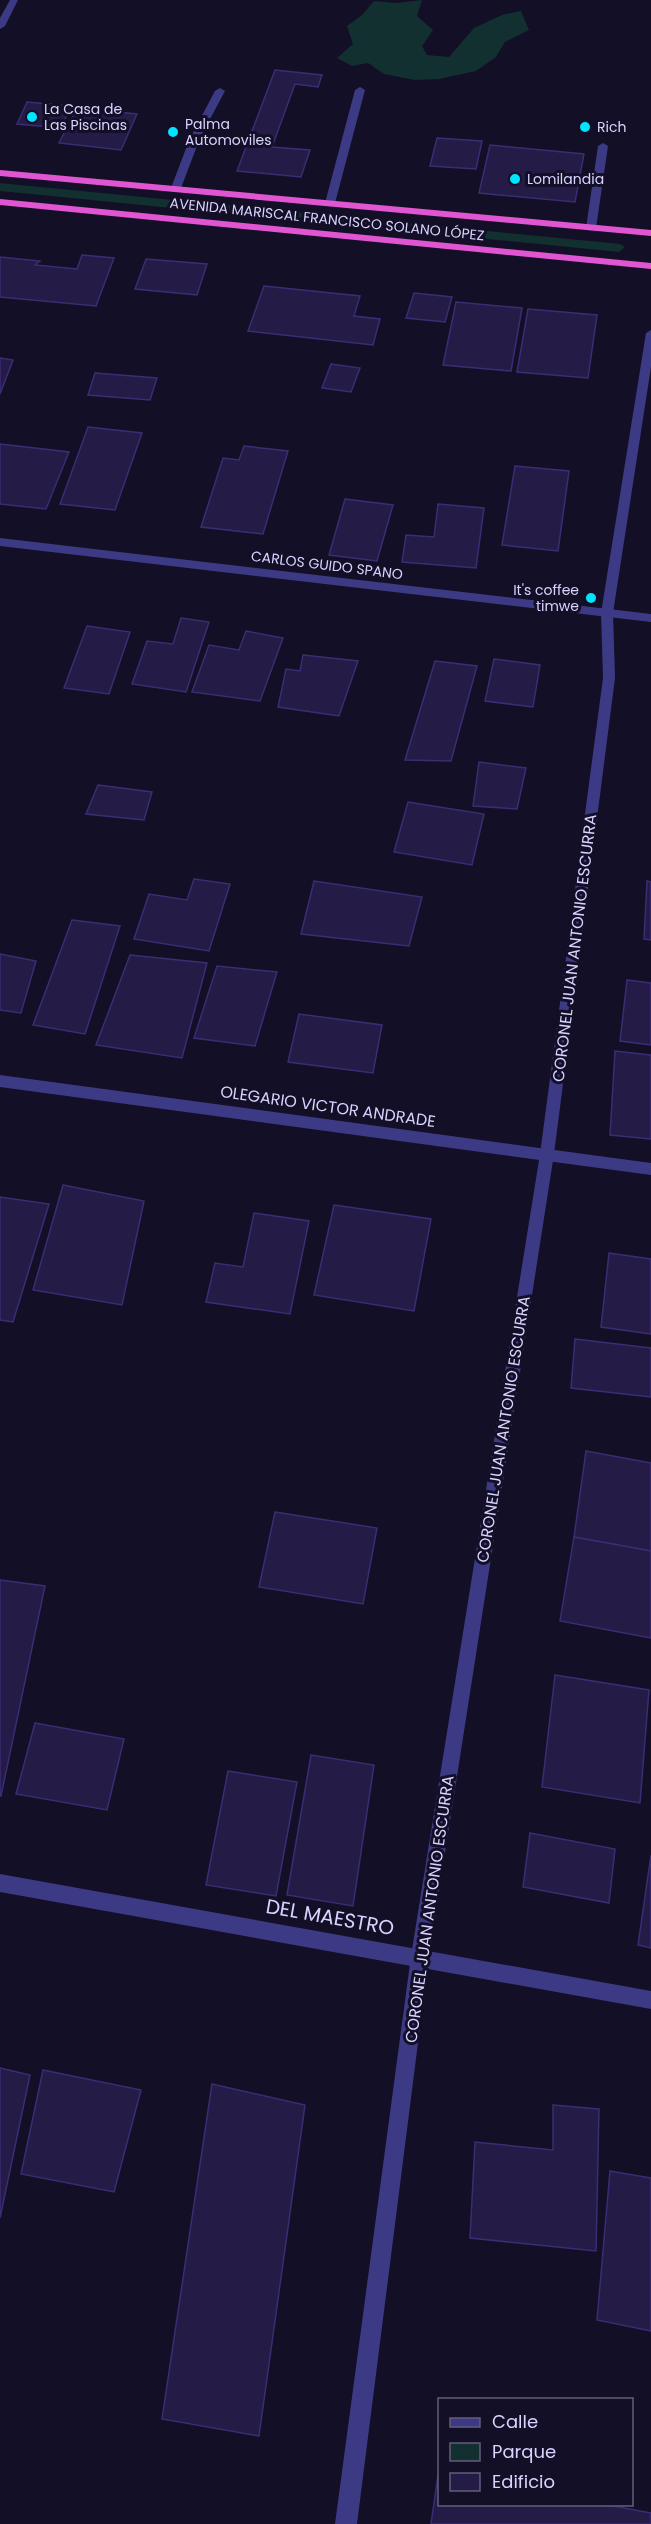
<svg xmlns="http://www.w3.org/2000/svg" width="651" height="2524" font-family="Poppins,sans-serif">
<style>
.green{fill:#12302f}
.building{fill:#241b47;stroke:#3b2d73;stroke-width:1.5}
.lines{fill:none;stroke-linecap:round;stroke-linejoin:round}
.service{fill:#3d3a85;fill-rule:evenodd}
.minor{fill:#3d3a85;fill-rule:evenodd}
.tertiary{fill:#3d3a85;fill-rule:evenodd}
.trunk{fill:#e055d1;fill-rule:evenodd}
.poi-dot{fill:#00e5ff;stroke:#130f26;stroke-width:2}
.labels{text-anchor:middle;stroke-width:6;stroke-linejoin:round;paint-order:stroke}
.far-poi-label{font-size:14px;fill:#d9d4ff;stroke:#130f26;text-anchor:start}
.far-street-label{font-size:14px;fill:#d9d4ff;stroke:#130f26}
.street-label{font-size:16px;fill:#d9d4ff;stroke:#130f26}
.near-street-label{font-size:20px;fill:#d9d4ff;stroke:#130f26}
</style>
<rect width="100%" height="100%" fill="#130f26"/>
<g class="green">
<polygon points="422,0 417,16 433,30 422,46 427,55 449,57 474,28 502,15 521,11 529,30 505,42 496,57 476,71 439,79 415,80 384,74 368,63 352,66 337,58 353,44 347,26 362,15 374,1 397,3"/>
<polygon points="0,183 620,244 625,247 619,252 0,191"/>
</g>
<g class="building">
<polygon points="275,70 322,75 318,87 295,84 272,147 310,150 301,177 237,171"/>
<polygon points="27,102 71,106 61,128 17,124"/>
<polygon points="77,108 137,114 121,150 59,143"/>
<polygon points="437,138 482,141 476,169 430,166"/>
<polygon points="490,145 584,154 575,202 479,193"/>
<polygon points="82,255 114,258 96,306 0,297 0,257 40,261 35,265 77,269"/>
<polygon points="146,259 207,264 197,295 135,289"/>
<polygon points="264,286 360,296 354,316 380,319 373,345 248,331"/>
<polygon points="414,293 452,297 445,322 406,318"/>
<polygon points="456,302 522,308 511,371 443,365"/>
<polygon points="528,309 597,315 588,378 517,372"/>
<polygon points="0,358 13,360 0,394"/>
<polygon points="331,364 360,368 351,392 322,388"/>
<polygon points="95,373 157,378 150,400 88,395"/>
<polygon points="88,427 142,433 115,510 60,504"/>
<polygon points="0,444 69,452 46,509 0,504"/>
<polygon points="244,446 288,451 263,534 201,527 223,458 239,460"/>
<polygon points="515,466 569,471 558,551 502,545"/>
<polygon points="345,499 393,505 377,561 329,555"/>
<polygon points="438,504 484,508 476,568 402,562 406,535 434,537"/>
<polygon points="181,618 209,622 186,692 132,684 147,641 173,644"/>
<polygon points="87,626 130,632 109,694 64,688"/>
<polygon points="246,631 283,638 260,701 192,692 209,645 239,650"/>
<polygon points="303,655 358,661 339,716 278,707 286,669 300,671"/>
<polygon points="494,659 540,665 533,707 485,701"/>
<polygon points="435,661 477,666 451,761 405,760"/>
<polygon points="479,762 526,768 517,809 473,806"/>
<polygon points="98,785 152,792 144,820 86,814"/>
<polygon points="408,802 484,814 472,865 394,852"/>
<polygon points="194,879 230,884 209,951 134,939 149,894 187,900"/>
<polygon points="314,881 422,897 409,946 301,934"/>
<polygon points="647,881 651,882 651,940 644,939"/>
<polygon points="72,920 120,926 85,1034 33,1025"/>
<polygon points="0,954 36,961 21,1013 0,1010"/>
<polygon points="130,955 207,963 182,1058 96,1045"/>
<polygon points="217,966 277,972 255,1046 194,1038"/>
<polygon points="627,980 651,983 651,1045 620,1041"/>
<polygon points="299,1014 382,1025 373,1073 288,1062"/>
<polygon points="615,1051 651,1055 651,1139 610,1135"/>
<polygon points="63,1185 144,1201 122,1305 33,1290"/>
<polygon points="0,1197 49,1204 13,1322 0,1320"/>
<polygon points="334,1205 431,1219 414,1311 314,1295"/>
<polygon points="254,1213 309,1221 290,1314 206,1302 215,1263 243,1267"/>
<polygon points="609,1253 651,1259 651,1334 601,1327"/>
<polygon points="575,1339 651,1348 651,1397 571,1388"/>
<polygon points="586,1451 651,1463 651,1551 574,1537"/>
<polygon points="275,1512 377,1528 363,1604 259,1587"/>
<polygon points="574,1537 651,1551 651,1638 560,1621"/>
<polygon points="0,1580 45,1586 1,1796 0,1796"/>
<polygon points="555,1675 649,1690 640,1803 542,1787"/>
<polygon points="35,1723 124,1739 107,1810 16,1794"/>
<polygon points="311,1755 374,1765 353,1906 287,1895"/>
<polygon points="228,1771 297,1782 276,1896 206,1885"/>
<polygon points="530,1833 615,1849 609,1903 523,1887"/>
<polygon points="651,1855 651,1948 638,1945"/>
<polygon points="0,2068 30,2075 0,2218"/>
<polygon points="43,2070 141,2090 114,2192 21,2174"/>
<polygon points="212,2084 305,2105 259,2436 162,2419"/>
<polygon points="553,2105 599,2109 596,2251 470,2238 475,2142 553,2150"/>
<polygon points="610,2171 651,2178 651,2331 597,2320"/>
<polygon points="438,2475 440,2504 603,2504 651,2513 651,2524 431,2524"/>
</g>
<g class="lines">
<g class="service">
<polygon points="360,87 365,90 335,203 326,205 325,203 355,90"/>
<polygon points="220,88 225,91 200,138 181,188 173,190 171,188 190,138 215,91"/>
<polygon points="603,143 608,146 596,228 591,231 586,228 598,146"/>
</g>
<g class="minor">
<polygon points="0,538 651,614 651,622 0,546"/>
<polygon points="0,1075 651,1163 651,1175 0,1087"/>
<polygon points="0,1874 651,1991 651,2009 0,1892"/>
</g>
<g class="tertiary">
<polygon points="10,0 18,0 5,26 0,29 0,18"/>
<polygon points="651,330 651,367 613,613 615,678 554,1154 429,1956 357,2524 335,2524 411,1956 540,1154 603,678 601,613 646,333"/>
</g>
<g class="trunk">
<polygon points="0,170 651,230 651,236 0,176"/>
<polygon points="0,199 651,263 651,269 0,205"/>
</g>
</g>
<g class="poi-dot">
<circle cx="32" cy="117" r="6"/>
<circle cx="585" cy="127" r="6"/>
<circle cx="173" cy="132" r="6"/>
<circle cx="515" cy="179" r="6"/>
<circle cx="591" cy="598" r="6"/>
</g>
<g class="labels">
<g class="far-poi-label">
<text x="44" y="114">La Casa de<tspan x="44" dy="16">Las Piscinas</tspan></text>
<text x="185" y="129">Palma<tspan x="185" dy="16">Automoviles</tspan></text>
<text x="597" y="132">Rich</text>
<text x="527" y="184">Lomilandia</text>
<text x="579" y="595" text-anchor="end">It's coffee<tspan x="579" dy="16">timwe</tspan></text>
</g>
<g class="far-street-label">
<text transform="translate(327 219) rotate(6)" y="5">AVENIDA MARISCAL FRANCISCO SOLANO LÓPEZ</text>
<text transform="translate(327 565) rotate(7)" y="5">CARLOS GUIDO SPANO</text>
</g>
<g class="street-label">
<text transform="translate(574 948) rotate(-83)" y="6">CORONEL JUAN ANTONIO ESCURRA</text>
<text transform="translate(328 1106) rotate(8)" y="6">OLEGARIO VICTOR ANDRADE</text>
<text transform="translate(503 1429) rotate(-81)" y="6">CORONEL JUAN ANTONIO ESCURRA</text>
<text transform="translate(429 1909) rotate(-82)" y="6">CORONEL JUAN ANTONIO ESCURRA</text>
</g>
<g class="near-street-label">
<text transform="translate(330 1917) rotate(10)" y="7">DEL MAESTRO</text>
</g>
</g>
<rect x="438" y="2398" width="195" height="108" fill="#130f26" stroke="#625e7d" stroke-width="1.5"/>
<rect x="450" y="2418" width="30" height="9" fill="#3d3a85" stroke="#625e7d" stroke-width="1.5"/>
<text x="492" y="2428" font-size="18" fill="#d9d4ff">Calle</text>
<rect x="450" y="2443" width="30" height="18" fill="#12302f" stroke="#625e7d" stroke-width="1.5"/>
<text x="492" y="2458" font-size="18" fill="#d9d4ff">Parque</text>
<rect x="450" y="2473" width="30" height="18" fill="#241b47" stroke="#625e7d" stroke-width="1.5"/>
<text x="492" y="2488" font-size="18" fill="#d9d4ff">Edificio</text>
</svg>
